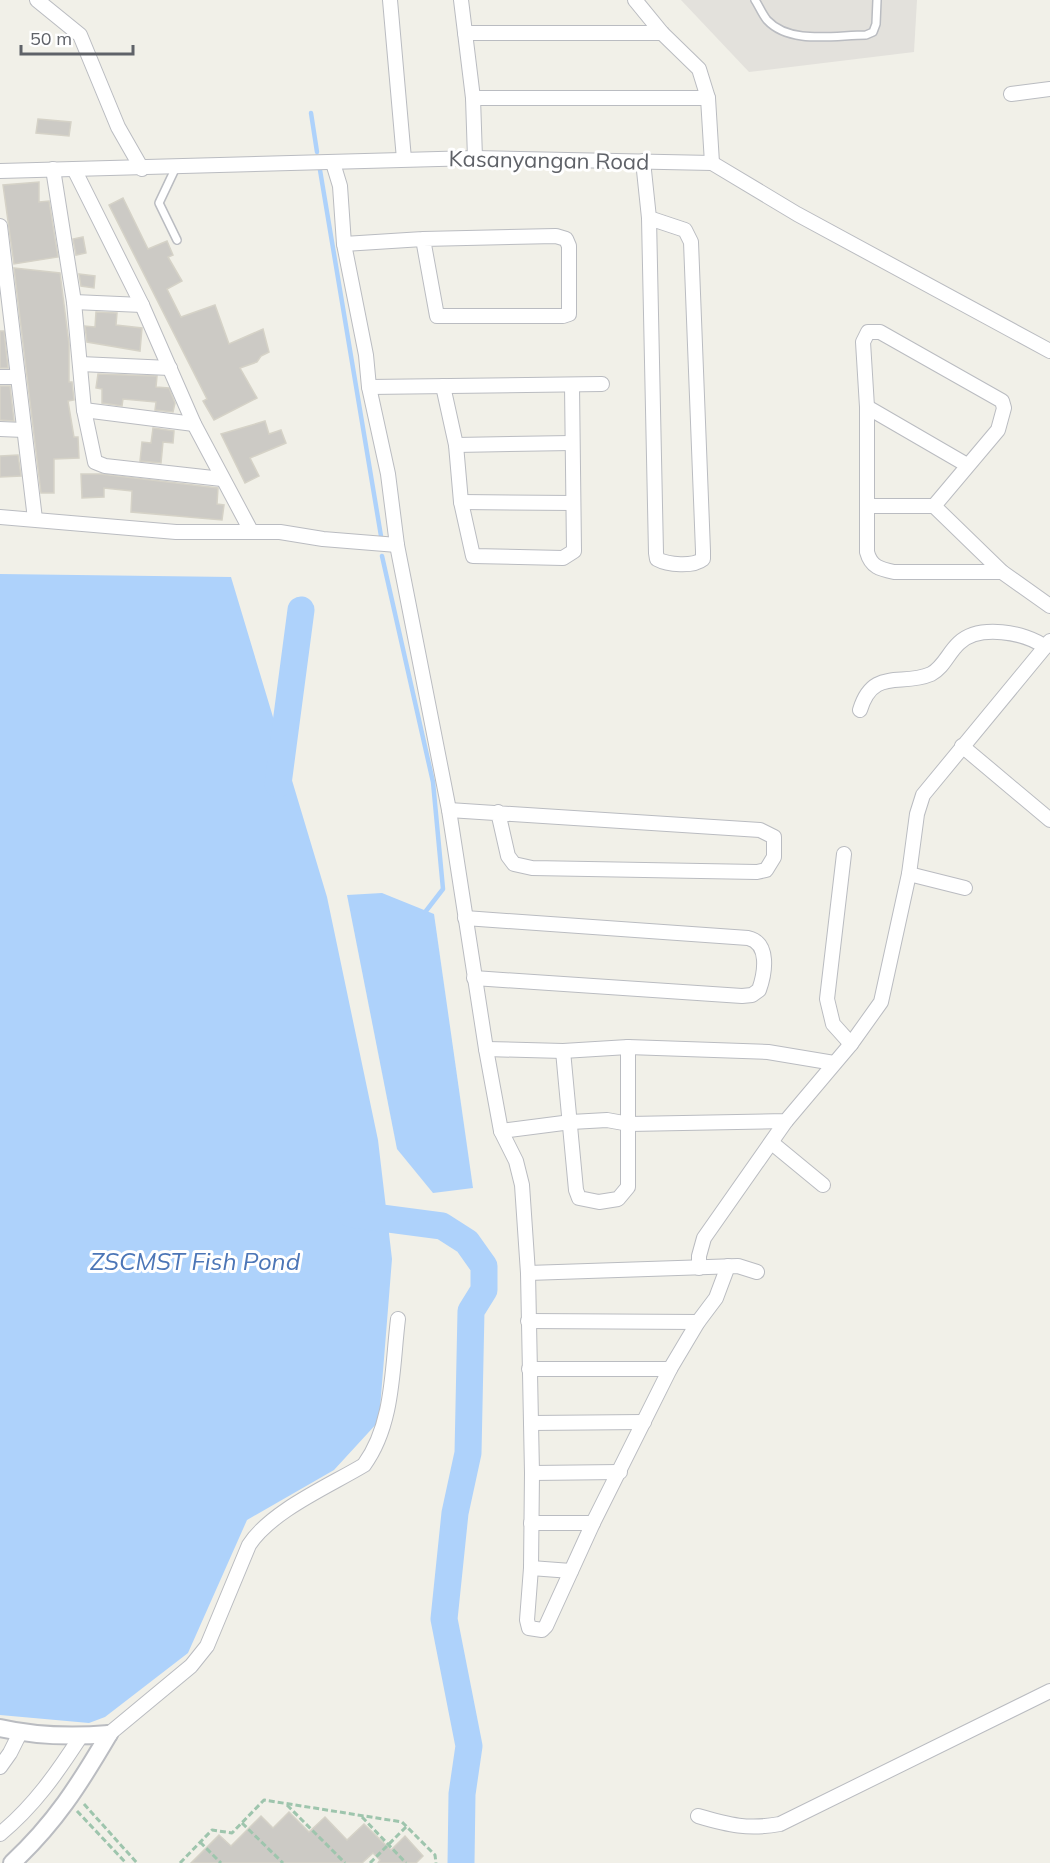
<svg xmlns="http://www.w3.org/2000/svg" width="1050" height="1863" font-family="Mulish,sans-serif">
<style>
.industrial{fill:#e3e1dc}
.water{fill:#aed2fb}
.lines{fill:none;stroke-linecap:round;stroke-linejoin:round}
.stream{stroke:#aed2fb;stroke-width:4.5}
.river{stroke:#aed2fb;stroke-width:27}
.building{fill:#cccac5;stroke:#d5d2c7;stroke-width:1.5}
.service-casing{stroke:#babcc1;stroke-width:10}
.minor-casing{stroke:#babcc1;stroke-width:16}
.tertiary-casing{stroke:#babcc1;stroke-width:20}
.path{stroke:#9ec5ad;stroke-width:3;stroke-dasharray:6 3;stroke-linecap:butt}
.service{stroke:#fff;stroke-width:7}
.minor{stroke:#fff;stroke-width:14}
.tertiary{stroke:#fff;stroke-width:16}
.labels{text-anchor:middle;stroke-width:6;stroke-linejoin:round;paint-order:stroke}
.street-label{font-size:22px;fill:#5f6268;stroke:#fff}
.water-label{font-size:24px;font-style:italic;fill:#4c76b7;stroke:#fff}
</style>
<rect width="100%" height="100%" fill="#f1f0e8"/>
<polygon class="industrial" points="681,0 917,0 914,52 749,72"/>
<g class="water">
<polygon points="0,574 231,577 327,897 378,1140 392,1259 379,1421 334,1470 247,1520 188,1653 105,1717 89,1723 0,1715"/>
<polygon points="382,893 434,914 473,1188 433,1193 397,1149 347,895"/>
</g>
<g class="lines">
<g class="stream">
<polyline points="311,113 317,152"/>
<polyline points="320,170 381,536"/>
<polyline points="382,556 433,782 443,889 426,911"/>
</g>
<g class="river">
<polyline points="278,784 301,610"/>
<polyline points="351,1214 442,1226 467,1242 484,1266 484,1290 471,1311 468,1453 455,1513 444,1619 469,1746 462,1794 461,1863"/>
</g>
</g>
<g class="building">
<polygon points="38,119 71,122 69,136 36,133"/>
<polygon points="39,182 39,202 49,201 58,257 14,264 3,185"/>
<polygon points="123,198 148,249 167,241 173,255 168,257 182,281 167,289 181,317 215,305 229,344 263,329 269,352 261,356 257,362 240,368 257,398 214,420 203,401 207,399 109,205"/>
<polygon points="83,237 86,253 76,255 73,239"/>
<polygon points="14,268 60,273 69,344 69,382 72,382 74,400 68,401 74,437 78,437 79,458 54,459 54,493 41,493"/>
<polygon points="79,274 95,276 94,288 81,286"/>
<polygon points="96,312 117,313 116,325 142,328 140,351 87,342 85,326 95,327"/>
<polygon points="0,331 4,331 8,368 0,368"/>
<polygon points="98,374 157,376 156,387 169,388 175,403 173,412 155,410 156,402 123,399 122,406 102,403 102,389 96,388"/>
<polygon points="0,386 10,386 14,421 0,420"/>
<polygon points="265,421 269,434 281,430 286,443 250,458 259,476 245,483 221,434"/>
<polygon points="153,428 174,431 173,443 163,442 161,463 140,461 142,442 151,443"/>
<polygon points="18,455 21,476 0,477 0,456"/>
<polygon points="81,474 101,474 218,488 217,504 224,505 222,520 131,512 132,491 104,488 104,497 82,498"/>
<polygon points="289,1812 309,1832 325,1817 347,1840 364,1824 391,1850 405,1836 423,1856 416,1863 378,1863 380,1860 373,1853 362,1863 191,1863 219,1835 231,1846 261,1816 273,1828"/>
</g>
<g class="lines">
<g class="service-casing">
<g id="service">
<path d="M755,0C759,6 762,14 767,20C790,45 835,35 866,35L873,32L876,24L877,0"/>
<polyline points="176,167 159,203 177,240"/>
</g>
</g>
<g class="minor-casing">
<g id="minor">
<polyline points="37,0 80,35 118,127 142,169"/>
<polyline points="390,0 404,159"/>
<polyline points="461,0 473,98 475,158"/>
<polyline points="635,0 662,33 699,69 708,98 712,163"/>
<polyline points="465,33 662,33"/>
<polyline points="1011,94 1050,89"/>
<polyline points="473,98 708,98"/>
<path d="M643,161L649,218L656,553L657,559C668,565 693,567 703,559V551L691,242L685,230L649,218"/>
<polyline points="333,163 340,186 344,244 366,355 369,387 388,474 397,545 449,810 486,1049 501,1131 516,1161 522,1185 528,1273 532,1473 531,1568 527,1620 529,1628 542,1630 546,1626 593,1523 670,1369 698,1322 716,1298 728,1266"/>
<polyline points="53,169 74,302 84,410 95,462 105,466 222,479"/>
<polyline points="74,169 142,305 194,424 251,531"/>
<polyline points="0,171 475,158 712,163 797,214 1050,351"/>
<polyline points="0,226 35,519"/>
<polyline points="344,244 423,239 556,236 566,239 569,246 569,314 563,316 437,316 423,239"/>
<polyline points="74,302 142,305"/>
<polyline points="80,364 170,368"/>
<polyline points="0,377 18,377"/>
<polyline points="443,386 456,445 461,502 473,556 563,558 574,551 572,385"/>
<polyline points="369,387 602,384"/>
<polyline points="867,407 967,465"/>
<polyline points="84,410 194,424"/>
<polyline points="0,429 24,430"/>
<polyline points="456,445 572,443"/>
<polyline points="461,502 573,503"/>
<polyline points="867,506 934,506 1002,572 1050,606"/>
<path d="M934,506L998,430L1004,408L1002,401L880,332H868L863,342L867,407V552C871,567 880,569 894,572H1002"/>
<polyline points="0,517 176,532 280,532 323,539 397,545"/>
<path d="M860,710C873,667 901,687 931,674C944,667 948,653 959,643C979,624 1025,632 1045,647"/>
<polyline points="962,746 1050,820"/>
<polyline points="449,810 760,830 774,837 774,857 766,870 757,872 532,868 514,864 508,856 498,812"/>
<polyline points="844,854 827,999 833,1024 851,1044"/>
<polyline points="909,874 965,888"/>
<path d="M465,918L748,938C770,943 765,973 759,990L752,995L742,996L474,978"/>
<polyline points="486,1049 563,1051 628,1047 768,1052 834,1063"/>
<polyline points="563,1051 576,1190 579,1198 599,1202 618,1199 628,1187 628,1047"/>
<polyline points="501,1131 571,1122 607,1120 629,1124 786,1121 851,1044 881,1002 909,874 917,814 923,795 1050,641"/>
<polyline points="772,1143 823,1185"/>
<polyline points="699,1268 699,1256 704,1238 786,1121"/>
<polyline points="528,1273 738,1266 757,1272"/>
<polyline points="528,1321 698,1322"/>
<polyline points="529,1369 670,1369"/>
<polyline points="531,1423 644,1422"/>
<polyline points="532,1473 620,1472"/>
<polyline points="531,1523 593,1523"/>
<polyline points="531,1568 571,1571"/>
<path d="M109,1734L191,1666L207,1646L249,1545C271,1511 329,1486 364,1465C394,1424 392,1367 398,1319"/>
<polyline points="0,1767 10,1753 20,1733"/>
<path d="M698,1816C729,1825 748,1830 780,1824L1050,1691"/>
<path d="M0,1834C34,1806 57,1773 81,1736"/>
</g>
</g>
<g class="tertiary-casing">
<g id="tertiary">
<path d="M0,1728C35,1736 72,1737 109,1734"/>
<path d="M12,1863C55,1823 79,1785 109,1734"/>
</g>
</g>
<g class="path">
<polyline points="84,1804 137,1863"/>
<polyline points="287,1805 345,1863"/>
<polyline points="77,1811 126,1863"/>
<polyline points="362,1817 406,1863"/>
<polyline points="242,1823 283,1863"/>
<polyline points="200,1842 221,1863"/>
<polyline points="180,1863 212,1830 232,1833 264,1800 402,1822 435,1855 436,1863"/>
<polyline points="370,1863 406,1827"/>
</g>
<use href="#service" class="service"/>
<use href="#minor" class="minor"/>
<use href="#tertiary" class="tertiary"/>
</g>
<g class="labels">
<g class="street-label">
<text transform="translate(549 160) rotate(1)" y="8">Kasanyangan Road</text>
</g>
<g class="water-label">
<text x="195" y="1270">ZSCMST Fish Pond</text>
</g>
</g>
<path d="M21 45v9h112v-9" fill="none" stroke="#5f6268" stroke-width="3"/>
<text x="30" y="45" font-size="18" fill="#5f6268" stroke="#ffffff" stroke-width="4.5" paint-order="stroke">50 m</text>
</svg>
